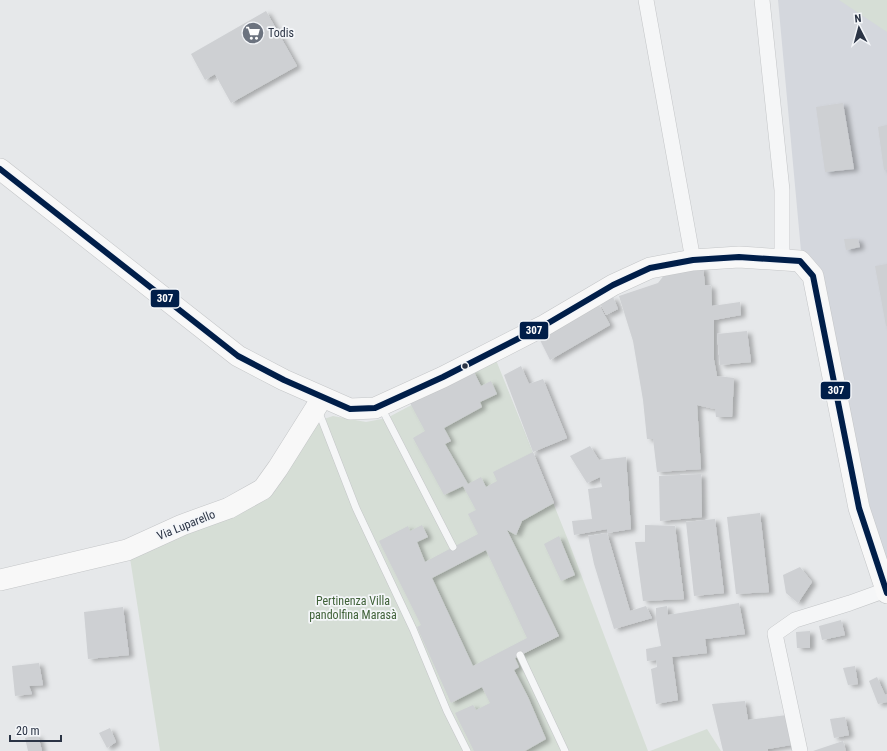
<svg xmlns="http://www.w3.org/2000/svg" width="887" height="751" font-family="'Roboto Condensed',sans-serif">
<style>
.built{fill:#d4d7dd}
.green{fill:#d6ded6}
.building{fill:#ced0d3;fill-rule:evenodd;filter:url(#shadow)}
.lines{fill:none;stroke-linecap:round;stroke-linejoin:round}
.lane-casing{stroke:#c4c6c8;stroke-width:8}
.street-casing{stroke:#c4c6c8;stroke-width:16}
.secondary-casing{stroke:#c4c6c8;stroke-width:22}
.lane{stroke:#f5f6f7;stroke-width:7}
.street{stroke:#f5f6f7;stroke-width:15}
.secondary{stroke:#f8f8f8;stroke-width:21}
.bus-1-casing{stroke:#f4f6f9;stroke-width:9}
.bus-1{stroke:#001e49;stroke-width:6}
.bus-dot{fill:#2b3445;stroke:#f4f6f9;stroke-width:1.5}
.labels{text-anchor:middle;stroke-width:3.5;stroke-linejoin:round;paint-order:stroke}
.poi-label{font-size:12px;fill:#2b3445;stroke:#f4f6f9;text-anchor:start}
.street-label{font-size:12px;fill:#2b3445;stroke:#f4f6f9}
.park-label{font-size:12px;fill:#3f6138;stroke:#f4f6f9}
.line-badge{stroke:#f4f6f9;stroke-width:1.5}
.badge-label{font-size:11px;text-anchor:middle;font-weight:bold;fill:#fff}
</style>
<defs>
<filter id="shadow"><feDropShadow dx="4.5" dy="2.5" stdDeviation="2" flood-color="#0004"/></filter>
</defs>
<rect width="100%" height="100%" fill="#e6e8ea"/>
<polygon class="built" points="778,0 887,0 887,565 877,537 834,349 801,251"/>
<g class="green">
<polygon points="839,0 887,0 887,32"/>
<polygon points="496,360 568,540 648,751 160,751 130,558 229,516 315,422 333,416 366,422 387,418"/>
<polygon points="707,729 721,751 650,751"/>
</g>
<g class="building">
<polygon points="266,11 297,66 231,103 215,74 205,80 191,54"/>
<polygon points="843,103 854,169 825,172 816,107"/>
<polygon points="887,125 887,169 884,170 878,127"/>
<polygon points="844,239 858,239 860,247 846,250"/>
<polygon points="887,264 887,326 886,326 875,266"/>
<polygon points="703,267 705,285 711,286 712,306 740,302 741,315 714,320 714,360 717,376 734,378 732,417 716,417 715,409 697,405 701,469 657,472 653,439 647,439 643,400 633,341 619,296 658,283 665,274"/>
<polygon points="613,297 618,309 606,315 600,303"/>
<polygon points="598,303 610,325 550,360 539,338"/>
<polygon points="747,331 751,362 720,365 717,334"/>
<path d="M521,366L529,384L543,379L567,438L533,452L554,503L522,521L516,535L507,530L559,636L515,658L519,667L514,670L528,697L546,739L525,751H474L455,713L473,705L476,710L490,703L482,687L451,703L417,627L421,625L379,541L408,526L410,531L422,525L428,537L417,542L425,562L478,534L468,514L476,510L463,486L444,495L413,438L425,431L410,403L473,370L481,386L491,381L497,394L480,402L482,407L444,428L451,441L445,444L468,484L481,477L486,487L497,481L493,472L533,452L504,375ZM486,550L527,638L473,666L432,578Z"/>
<polygon points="590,446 599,460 626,457 631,529 607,533 607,529 574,535 572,521 592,519 588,489 602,487 600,477 587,483 570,456"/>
<polygon points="701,474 702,517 660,521 659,476"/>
<polygon points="760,513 769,592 736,594 727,517"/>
<polygon points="715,519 724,593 694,596 686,522"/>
<polygon points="645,525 675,526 684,599 643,601 635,542 645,542"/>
<polygon points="607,533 630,611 646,606 652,618 614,629 594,564 588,536"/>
<polygon points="559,536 575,575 561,581 544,544"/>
<polygon points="800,567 812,582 798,603 786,593 783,575"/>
<polygon points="739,603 745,634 705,639 707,653 672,657 678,700 656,704 651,669 657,667 656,660 647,661 646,649 661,646 656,619 656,608 667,606 668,615"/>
<polygon points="123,607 129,655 88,659 84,612"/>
<polygon points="841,620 845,635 822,640 819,626"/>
<polygon points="810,631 810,648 797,648 796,632"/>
<polygon points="39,663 43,685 29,686 32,694 15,696 12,666"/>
<polygon points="855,666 858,684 848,685 843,668"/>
<polygon points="877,677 885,695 887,694 887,702 878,704 869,681"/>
<polygon points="745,701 748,720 787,715 791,745 768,749 768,751 723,751 712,704"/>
<polygon points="845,717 849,735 834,738 830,719"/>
<polygon points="110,728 116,742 107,748 99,733"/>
<polygon points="38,735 42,751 28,751 25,738"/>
<polygon points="843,741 846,751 813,751"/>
</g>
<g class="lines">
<g class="lane-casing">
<g id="lane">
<polyline points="381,407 453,547"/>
<polyline points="318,410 356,508 413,629 447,711 467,751"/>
<polyline points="520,655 565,751"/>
</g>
</g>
<g class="street-casing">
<g id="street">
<polyline points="646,0 693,260"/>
<polyline points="762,0 782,190 782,259"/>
<polyline points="800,751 775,634 795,620 850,603 886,590"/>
</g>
</g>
<g class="secondary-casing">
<g id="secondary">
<polyline points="0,169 238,356 284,380 350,409 375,408 443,377 545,325 613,285 650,268 693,260 739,257 800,261 813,276 859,508 887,593"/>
<polyline points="0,580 127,550 182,525 229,508 263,489 278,468 322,398"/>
</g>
</g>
<use href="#lane" class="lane"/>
<use href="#street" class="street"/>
<use href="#secondary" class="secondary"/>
<g class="bus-1-casing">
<polyline id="bus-1" points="0,169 238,356 284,380 350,409 375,408 443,377 545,325 613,285 650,268 693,260 739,257 800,261 813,276 859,508 887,593"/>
</g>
<use href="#bus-1" class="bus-1"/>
</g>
<defs>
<g id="supermarket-disc" transform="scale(1.15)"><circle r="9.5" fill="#6c737f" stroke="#f4f6f9"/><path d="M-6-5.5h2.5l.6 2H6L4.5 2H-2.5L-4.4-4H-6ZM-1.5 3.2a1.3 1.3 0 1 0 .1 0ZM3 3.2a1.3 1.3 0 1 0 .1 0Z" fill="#fff"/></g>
</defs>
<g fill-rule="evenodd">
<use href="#supermarket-disc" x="253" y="33"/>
</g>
<circle class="bus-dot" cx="465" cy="366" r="3.5"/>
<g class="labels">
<g class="poi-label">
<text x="268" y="37">Todis</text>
</g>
<g class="street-label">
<text transform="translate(186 525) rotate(-22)" y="4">Via Luparello</text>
</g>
<g class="park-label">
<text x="353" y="605">Pertinenza Villa<tspan x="353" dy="14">pandolfina Marasà</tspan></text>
</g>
</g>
<g class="line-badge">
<rect x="150" y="289" width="30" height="19" rx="4" fill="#001e49"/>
<rect x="519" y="321" width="30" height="19" rx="4" fill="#001e49"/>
<rect x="820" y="381" width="31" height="19" rx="4" fill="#001e49"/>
</g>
<g class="badge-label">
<text x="165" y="302">307</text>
<text x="534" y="334">307</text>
<text x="836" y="394">307</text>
</g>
<g transform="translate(859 28) rotate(354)" stroke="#f4f6f9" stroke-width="3" paint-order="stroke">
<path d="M0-3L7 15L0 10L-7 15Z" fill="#2b3445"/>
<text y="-6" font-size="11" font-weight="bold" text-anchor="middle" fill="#2b3445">N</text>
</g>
<path d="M10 735v6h51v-6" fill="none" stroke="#2b3445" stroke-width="2"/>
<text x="16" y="735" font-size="12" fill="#2b3445" stroke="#f4f6f9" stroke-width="3" paint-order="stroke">20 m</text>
</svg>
